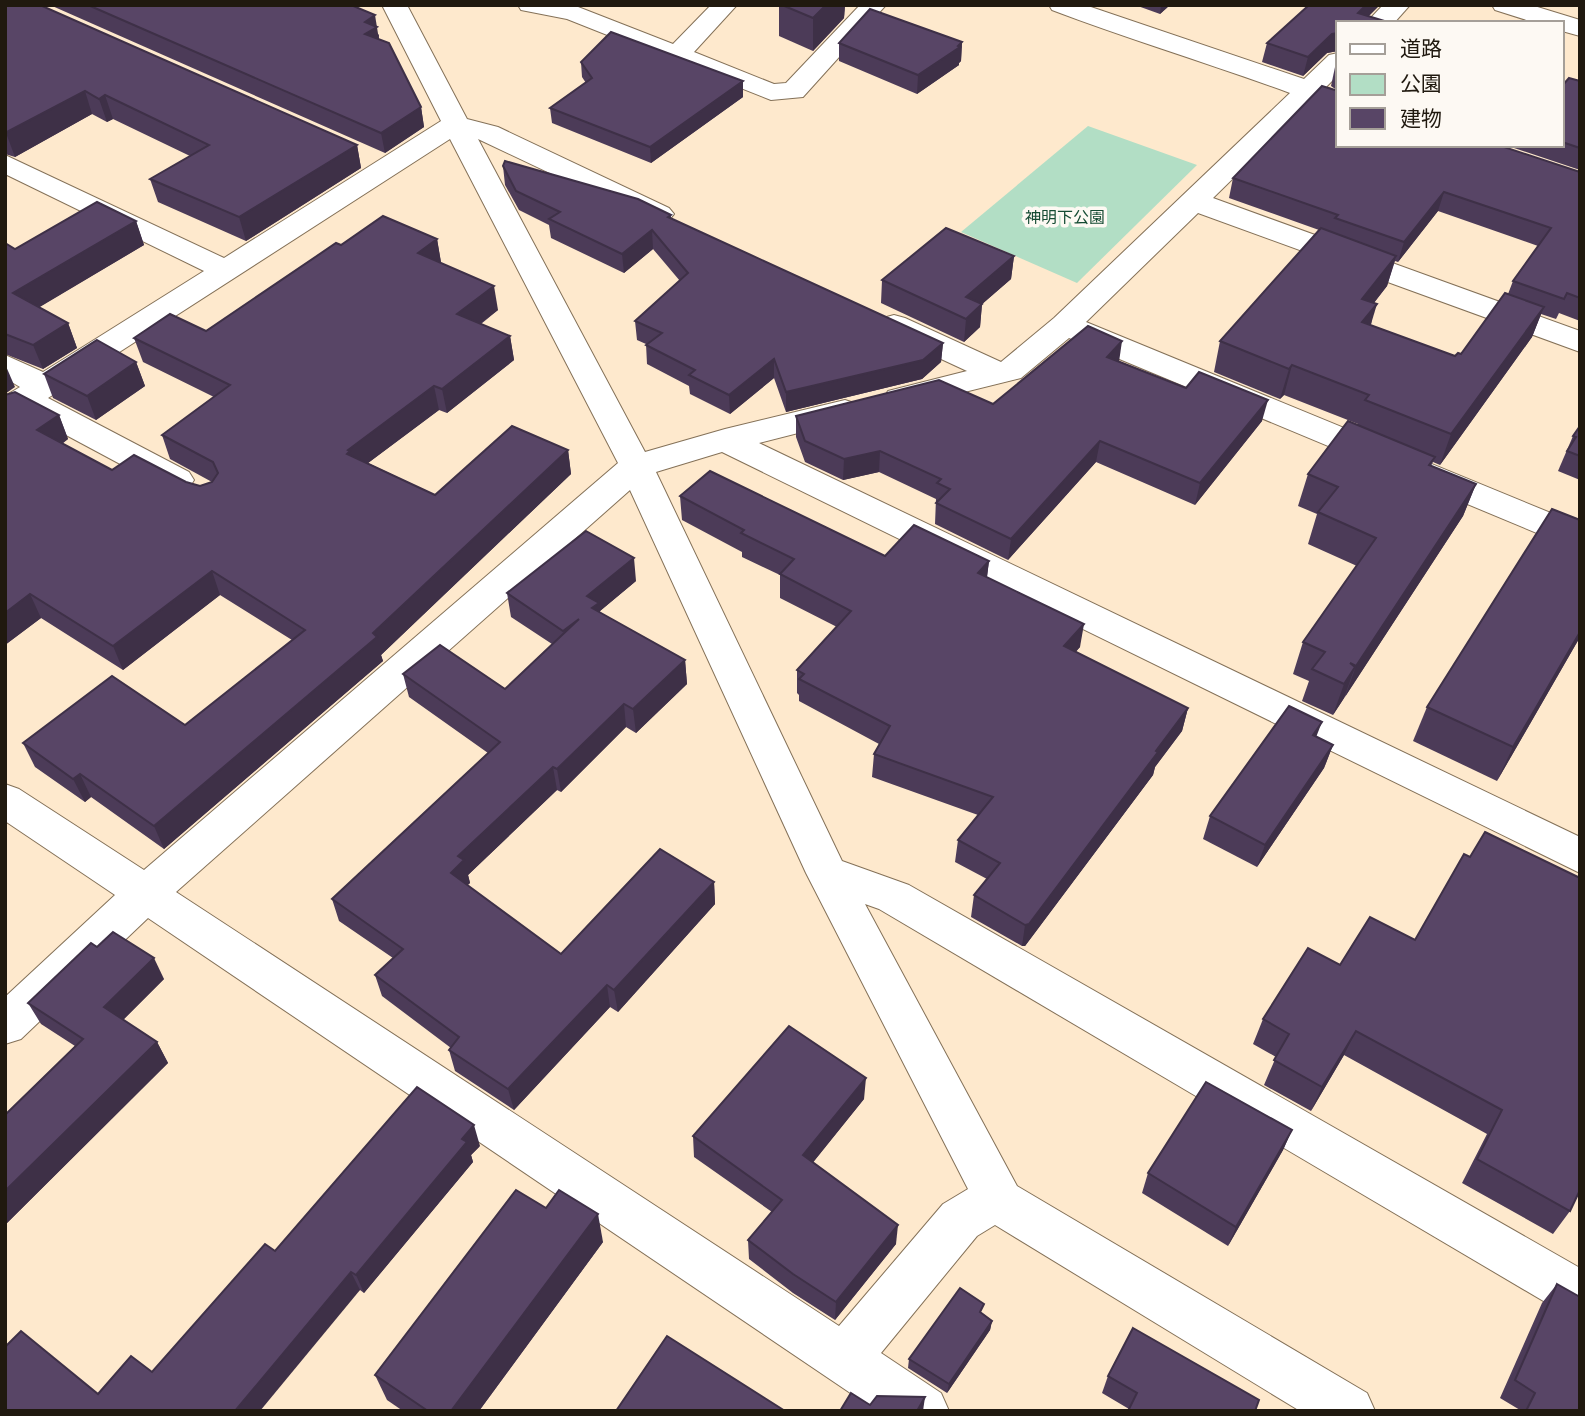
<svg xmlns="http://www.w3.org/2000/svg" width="1585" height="1416" font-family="'Golos Text','Noto Sans JP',sans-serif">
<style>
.green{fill:#b2dec5}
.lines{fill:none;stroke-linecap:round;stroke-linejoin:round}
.minor-casing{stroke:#847158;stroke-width:2}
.minor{fill:#fff;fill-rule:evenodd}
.wall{fill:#4c3b58;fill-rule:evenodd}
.shaded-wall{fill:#3e3047}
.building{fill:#584566;stroke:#3e3047;stroke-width:2}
.labels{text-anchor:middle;stroke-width:7;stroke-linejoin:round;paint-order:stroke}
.far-park-label{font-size:16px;fill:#154b33;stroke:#fdf9f3}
</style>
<rect width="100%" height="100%" fill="#fee9cd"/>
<polygon class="green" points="1088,126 1197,165 1077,283 961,232"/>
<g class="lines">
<g class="minor-casing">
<g id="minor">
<path d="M382,5H407L467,119L498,127L669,208L674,214L669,220L659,223L649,220L478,139L645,452L725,429L845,400L857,404L861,411L857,418L759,443L1580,837V873L722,452L656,472L842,861L909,885L1580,1268V1319L1562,1312L879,909L865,904L1017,1186L1367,1393L1375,1411H1300L995,1225L977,1236L881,1353L941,1393L949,1411H877L148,918L21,1039L5,1044V997L115,895L5,821V784L19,789L144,870L618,463L450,139L48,398L189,472L194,480L189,488L177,491L165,488L25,413L5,422V396L20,387L5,378V355L43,372L204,271L5,174V155L224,258L441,121ZM630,490L806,873L968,1189L943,1204L839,1326L176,892Z"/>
<polygon points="518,5 573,5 673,44 711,5 737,5 694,52 774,84 786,83 860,5 886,5 803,97 771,100 567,19 521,10"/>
<path d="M1049,5H1085L1304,79L1329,55L1338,53V75L1326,87L1338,92V109L1312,101L1213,198L1580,331V352L1198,213L1086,322L1580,525V551L1069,338L1021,378L900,408L888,405L884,398L888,391L967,371L883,332L878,325L883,318L894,315L905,318L1001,362L1054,318L1290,93C1211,64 1131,40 1052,10Z"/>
<polygon points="1383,5 1410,5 1394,23 1366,23"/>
<polygon points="1492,5 1531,5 1580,20 1580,36 1562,31 1562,23 1536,23 1495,10"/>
</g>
</g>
<use href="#minor" class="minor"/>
</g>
<g class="wall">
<polygon points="5,5 357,145 361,168 246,241 158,202 150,179 190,156 113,119 107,122 92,114 15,157 5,154"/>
<polygon points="50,5 351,5 379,35 379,39 421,107 424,127 385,153"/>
<polygon points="779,5 845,5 844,18 813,51 779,36"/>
<polygon points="1135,5 1170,5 1160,14"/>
<polygon points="1338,23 1338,51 1327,53 1303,76 1262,62 1267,43"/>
<polygon points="962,42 961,61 959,63 959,65 917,94 839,61 839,43"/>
<polygon points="581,62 743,97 651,163 552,123 550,108 586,83 582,77"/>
<polygon points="1338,64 1338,91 1331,86 1335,67"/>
<polygon points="1580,81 1580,170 1505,145 1562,145 1562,86"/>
<path d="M1338,145L1580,172V321L1559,313L1556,319L1541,314L1532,337L1440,465L1433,462L1431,466L1476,484L1463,516L1333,715L1302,701L1309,681L1293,674L1303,642L1357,566L1308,544L1317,514L1298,506L1308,474L1358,424L1284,395L1280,399L1214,372L1220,341L1319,230L1229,198L1233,178ZM1438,211L1538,246L1513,281L1508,294L1461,354L1455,356L1371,325L1374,303L1387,286L1395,261L1398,262Z"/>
<polygon points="503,166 671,215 671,219 943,343 941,362 922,379 786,412 774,378 730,414 690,394 689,386 647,364 646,344 637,340 635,321 680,281 653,249 624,273 551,238 549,225 519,210 505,185"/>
<polygon points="136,221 144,245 39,307 68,323 77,348 43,369 5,354 5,243 15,249"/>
<polygon points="437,239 441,263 498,310 481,324 510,336 514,360 447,413 439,410 368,463 435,495 568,450 571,474 381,655 383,661 164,849 91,797 85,802 35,767 23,743 185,725 292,640 220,595 123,670 41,618 5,645 5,395 59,415 68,439 62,444 112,470 186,482 200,486 212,482 170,459 162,435 214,397 143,362 134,338 206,331 341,245"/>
<polygon points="1014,256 1011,279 982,304 980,327 964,342 881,303 882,280"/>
<polygon points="1119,361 1262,421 1195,505 1096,462 1008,560 935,524 936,499 879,472 843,480 805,462 796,437 796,416 993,404"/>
<polygon points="136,362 145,386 96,420 53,398 44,374"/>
<polygon points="1580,426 1580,480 1558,471 1573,436"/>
<polygon points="680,496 885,556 989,561 987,577 1080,647 1075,652 1188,708 1182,731 1155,767 1153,775 1025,946 1022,946 971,917 974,895 987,879 955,862 958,840 978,815 872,777 874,754 879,744 799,701 799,695 797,693 797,670 837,627 780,598 780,575 742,557 742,552 682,520"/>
<polygon points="636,581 600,611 600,613 685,660 687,684 636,733 626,727 561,792 557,790 468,875 470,883 467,885 561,954 714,882 715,904 618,1012 610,1007 514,1110 455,1071 449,1050 451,1048 382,996 375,975 393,958 339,921 332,899 488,753 409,697 403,674 505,689 552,644 511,617 507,593"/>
<polygon points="1580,637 1497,781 1413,741 1427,707"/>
<polygon points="1316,737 1333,745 1324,768 1257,867 1203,839 1210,816"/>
<polygon points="1370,917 1570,1211 1553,1234 1462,1183 1487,1134 1344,1055 1311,1111 1264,1085 1276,1057 1253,1044 1263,1019 1340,965"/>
<polygon points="97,947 164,979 123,1020 157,1042 168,1063 5,1225 5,1115 75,1046 41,1024 28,1003"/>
<polygon points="864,1099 813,1162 896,1244 835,1320 793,1293 749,1259 748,1240 772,1212 694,1157 693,1136"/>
<polygon points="1292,1130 1283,1150 1228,1246 1142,1193 1148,1173"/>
<polygon points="480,1146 471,1155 473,1162 364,1293 360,1290 98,1394 152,1372 275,1251"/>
<polygon points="546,1208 603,1242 479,1411 403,1411 387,1400 375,1375"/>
<polygon points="1557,1284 1580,1411 1519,1411 1520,1410 1500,1398 1542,1303"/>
<polygon points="982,1313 992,1321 990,1330 947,1393 908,1368 909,1359"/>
<polygon points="1108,1376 1255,1411 1129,1409 1102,1393"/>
</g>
<g class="shaded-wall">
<polygon points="826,5 845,5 844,18 813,51 813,18"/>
<polygon points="1161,5 1170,5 1160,14"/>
<polygon points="1366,5 1380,5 1362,23 1358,13"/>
<polygon points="375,15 380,46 365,34 365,22"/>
<polygon points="1338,33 1338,51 1327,53 1303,76 1308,57 1332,34"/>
<polygon points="962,42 961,61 959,63 959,65 917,94 918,75"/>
<polygon points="743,81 743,97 651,163 650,147"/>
<polygon points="85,91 92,114 15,157 6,133"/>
<polygon points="105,95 113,119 107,122 99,99"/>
<polygon points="421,107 424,127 385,153 381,133"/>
<polygon points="357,145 361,168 246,241 239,217"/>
<polygon points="1444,192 1438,211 1398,262 1404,242"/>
<polygon points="136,221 144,245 23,317 13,293"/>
<polygon points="652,230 653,249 624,273 622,254"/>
<polygon points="437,239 441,262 422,277 418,253"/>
<polygon points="1014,256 1011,279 965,319 966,297"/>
<polygon points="1396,256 1387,286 1353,329 1362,299"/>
<polygon points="494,286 498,310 461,338 457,314"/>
<polygon points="982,304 980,327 964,342 966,319"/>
<polygon points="1377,304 1368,334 1362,322"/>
<polygon points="1544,307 1532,337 1440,465 1451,434"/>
<polygon points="68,323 77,348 43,369 33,345"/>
<polygon points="510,336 514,360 447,413 442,389"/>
<polygon points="1122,341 1119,362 1107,357"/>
<polygon points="943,343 941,362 922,379 786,412 786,392"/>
<polygon points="774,359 774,378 730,414 729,395"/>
<polygon points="136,362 145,386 96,420 87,396"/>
<polygon points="5,364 15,387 5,394"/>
<polygon points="1292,365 1284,395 1280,399 1289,369"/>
<polygon points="434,386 439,410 356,472 347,454 348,450"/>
<polygon points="1268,400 1262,421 1195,505 1200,483"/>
<polygon points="59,415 68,439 47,454 37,430"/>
<polygon points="1100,441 1096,462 1008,560 1011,539"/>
<polygon points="568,450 571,474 381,655 383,661 164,849 154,826 373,633"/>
<polygon points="880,451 879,472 843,480 844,459"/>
<polygon points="1476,484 1463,516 1345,697 1356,666"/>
<polygon points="634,558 636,581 600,611 601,627 587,596"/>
<polygon points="989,561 986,584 978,573"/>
<polygon points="212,571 220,595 123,670 113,646"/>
<polygon points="30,594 41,618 5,645 5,613"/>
<polygon points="1084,624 1080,647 1061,669 1064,646"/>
<polygon points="1580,632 1580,637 1497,781 1513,747"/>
<polygon points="685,660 687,684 636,733 633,709"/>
<polygon points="1355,667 1344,698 1333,715 1344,684"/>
<polygon points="624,704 626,727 561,792 557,769"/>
<polygon points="1188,708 1182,731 1155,767 1153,775 1025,946 1022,946 1025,925"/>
<polygon points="1322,722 1313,745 1313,735"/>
<polygon points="1333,745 1324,768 1257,867 1265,845"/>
<polygon points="553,767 557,790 468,875 470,883 457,895 451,873 458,856"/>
<polygon points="80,774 91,797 85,802 73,779"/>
<polygon points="714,882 715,904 618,1012 614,990"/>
<polygon points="154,958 164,979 116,1027 104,1007"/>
<polygon points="607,985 610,1007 514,1110 508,1089"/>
<polygon points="1356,1031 1344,1055 1311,1111 1322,1087"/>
<polygon points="157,1042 168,1063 5,1225 5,1191"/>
<polygon points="866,1078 864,1099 803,1175 803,1155"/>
<polygon points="474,1125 480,1146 471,1155 473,1162 364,1293 356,1275 462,1139"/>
<polygon points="1292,1130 1283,1150 1228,1246 1236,1227"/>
<polygon points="598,1214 603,1242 479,1411 451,1411"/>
<polygon points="898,1225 896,1244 835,1320 836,1302"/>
<polygon points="351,1272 360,1290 260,1411 235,1411"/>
<polygon points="992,1321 990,1330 947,1393 949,1384"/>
<polygon points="925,1397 923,1411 917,1411"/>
</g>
<g class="building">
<polygon points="5,5 40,5 357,145 239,217 150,179 209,145 105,95 99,99 85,91 5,133"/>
<polygon points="88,5 351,5 375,15 365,22 377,27 365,34 389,43 421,107 381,133"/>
<polygon points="782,5 826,5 813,18"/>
<polygon points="1309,5 1366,5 1358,13 1391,23 1338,23 1338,33 1332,34 1308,57 1267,43"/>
<polygon points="870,9 962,42 958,46 960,47 918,75 839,43"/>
<polygon points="611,32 743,81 650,147 550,108 592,78 581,62"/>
<polygon points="1569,78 1580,81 1580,148 1562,142 1562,86"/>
<polygon points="1322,86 1338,91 1338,145 1498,145 1580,172 1580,298 1567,293 1564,299 1513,281 1551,228 1444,192 1404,242 1335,218 1338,215 1233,178"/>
<polygon points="505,161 638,199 671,215 668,217 943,343 923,360 786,392 774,359 729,395 689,375 695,370 646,345 662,333 635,321 688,273 652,230 622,254 549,219 560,212 516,191 503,166"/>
<polygon points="97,202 136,221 13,293 68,323 33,345 5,334 5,243 15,249"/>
<polygon points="383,216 437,239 418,253 494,286 457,314 510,336 442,389 434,386 348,450 350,451 347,454 435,495 512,426 568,450 373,633 377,637 154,826 80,774 73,779 23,743 112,676 185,725 305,630 212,571 113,646 30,594 5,613 5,395 15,392 59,415 37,430 112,470 134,455 186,482 200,486 212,482 218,473 213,462 162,435 230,385 134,338 170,314 206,331 336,243 341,245"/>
<polygon points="946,228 1014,256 966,297 982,304 966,319 882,280"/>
<polygon points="1321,228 1396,256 1362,299 1377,304 1362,322 1455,356 1458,353 1461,354 1505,293 1544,307 1451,434 1365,400 1369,395 1292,365 1289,369 1220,341"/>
<polygon points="1088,326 1122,341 1107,357 1186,388 1199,372 1268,400 1200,483 1100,441 1011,539 936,503 950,489 937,483 941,479 880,451 844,459 805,441 796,416 939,380 993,404"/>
<polygon points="97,340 136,362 87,396 44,374"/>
<polygon points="1348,421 1435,457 1429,465 1476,484 1356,666 1350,663 1355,667 1344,684 1312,669 1325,652 1303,642 1376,538 1318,512 1338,487 1308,474"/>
<polygon points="1580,426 1580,456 1567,451 1576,437 1573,436"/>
<polygon points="710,471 885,556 914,525 989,561 978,573 1084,624 1064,646 1188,708 1156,751 1158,752 1029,924 1025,925 974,895 1000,863 958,840 993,797 874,754 890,726 799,679 804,674 797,670 851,611 780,574 794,559 741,533 744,530 680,496"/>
<polygon points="1552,509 1580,520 1580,632 1513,747 1427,707"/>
<polygon points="586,531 634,558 587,596 599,603 592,608 685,660 633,709 624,704 557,769 553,767 458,856 464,860 451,873 561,954 660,849 714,882 614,990 607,985 508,1089 449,1050 459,1037 375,975 403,949 332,899 500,742 403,674 440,645 505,689 579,619 563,631 507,593"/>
<polygon points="1289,706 1322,722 1313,735 1333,745 1265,845 1210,816"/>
<polygon points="1485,832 1580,878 1580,1190 1570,1211 1477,1159 1502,1110 1356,1031 1322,1087 1274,1060 1289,1034 1263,1019 1308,948 1340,965 1370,917 1415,940 1464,854 1470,857"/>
<polygon points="113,932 154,958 104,1007 157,1042 5,1191 5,1115 83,1039 28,1003 91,943 97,947"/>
<polygon points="789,1026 866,1078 803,1155 898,1225 836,1302 793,1274 748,1240 782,1200 693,1136"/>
<polygon points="1206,1082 1292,1130 1236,1227 1148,1173"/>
<polygon points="417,1087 474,1125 462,1139 467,1142 356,1275 351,1272 235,1411 5,1411 5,1347 21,1331 98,1394 131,1356 152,1372 265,1244 275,1251"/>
<polygon points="516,1190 546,1208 559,1190 598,1214 451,1411 428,1411 375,1375"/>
<polygon points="1557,1284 1580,1297 1580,1411 1526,1411 1535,1393 1515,1380"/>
<polygon points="960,1288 984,1304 980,1312 992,1321 949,1384 909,1359"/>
<polygon points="1133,1328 1259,1400 1255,1411 1128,1411 1137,1393 1108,1376"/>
<polygon points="667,1336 785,1411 616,1411"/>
<polygon points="851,1393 870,1405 877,1396 925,1397 917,1411 840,1411"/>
</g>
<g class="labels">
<g class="far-park-label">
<text x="1065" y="223">神明下公園</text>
</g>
</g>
<rect width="1585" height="1416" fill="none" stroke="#20190f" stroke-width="14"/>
<rect x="1336" y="21" width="228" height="126" fill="#fdf9f3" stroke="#a59f98" stroke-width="2"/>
<rect x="1350" y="44" width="35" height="10" fill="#ffffff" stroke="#a59f98" stroke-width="2"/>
<text x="1400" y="56" font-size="21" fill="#20190f">道路</text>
<rect x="1350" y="74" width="35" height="21" fill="#b2dec5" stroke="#a59f98" stroke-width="2"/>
<text x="1400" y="91" font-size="21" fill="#20190f">公園</text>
<rect x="1350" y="108" width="35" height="21" fill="#584566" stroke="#a59f98" stroke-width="2"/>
<text x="1400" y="126" font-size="21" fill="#20190f">建物</text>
</svg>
